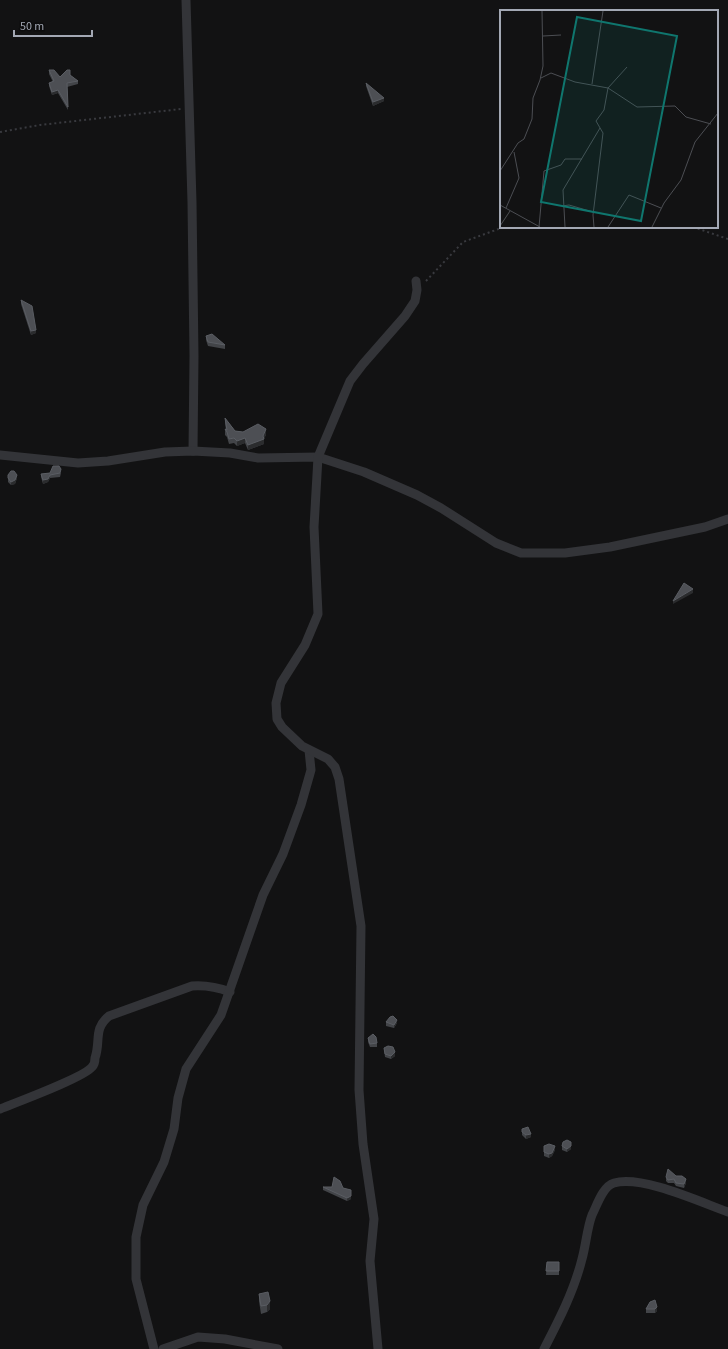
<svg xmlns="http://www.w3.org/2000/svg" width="728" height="1349" font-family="'Source Sans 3',sans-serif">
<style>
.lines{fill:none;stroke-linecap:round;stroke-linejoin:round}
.path{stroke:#393a3f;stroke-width:2;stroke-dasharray:2 3;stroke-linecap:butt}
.minor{stroke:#333438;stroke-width:9}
.wall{fill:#424448}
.shaded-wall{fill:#2b2c2e}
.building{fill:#4d4f54;stroke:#5a5d63}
.inset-road{fill:none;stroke:#4c4e53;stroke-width:1}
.view{fill:#0f766e;fill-opacity:0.15;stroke:#0f766e;stroke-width:2}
.inset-edge{fill:none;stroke:#a3a8b4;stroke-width:2}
</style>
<rect width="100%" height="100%" fill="#121213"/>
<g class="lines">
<g class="path">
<polyline points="0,132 40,125 181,109"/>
<polyline points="693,227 728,239"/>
<polyline points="426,281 463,242 504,227"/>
</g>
<g class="minor">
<polyline points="186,0 192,202 194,356 193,451"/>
<polyline points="0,455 78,463 108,461 165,452 193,451 230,453 258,458 318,457 364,472 417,495 441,508 496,543 521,553 565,553 610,547 705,527 728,519"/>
<path d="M0,1109C17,1102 83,1078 92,1067C94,1065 95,1061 95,1058C101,1041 93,1029 109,1016L192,986C206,985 217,987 230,992"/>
<polyline points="154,1349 136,1279 136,1237 143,1205 164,1162 174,1129 178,1098 186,1069 221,1015 263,895 283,854 301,805 311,770 309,750"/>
<polyline points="163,1349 198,1337 225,1339 278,1349"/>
<polyline points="378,1349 370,1261 374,1219 363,1144 359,1090 361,926 339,779 335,767 328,759 302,746 282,727 277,719 276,703 281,683 305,645 318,614 314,527 318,457 350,381 363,364 405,316 415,301 417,290 416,281"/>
<path d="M544,1349C559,1320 574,1291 582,1259C586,1245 587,1228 592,1215C597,1205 603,1186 614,1183C642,1175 700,1202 728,1212"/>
</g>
</g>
<g class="wall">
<polygon points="49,70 60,77 70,75 78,81 78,84 67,87 68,110 58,93 52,95 49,86 49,83 53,82 49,74"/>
<polygon points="366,83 384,101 373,106 366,86"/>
<polygon points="21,300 36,333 31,335 21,304"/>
<polygon points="206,336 225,345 225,349 208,346 206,340"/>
<polygon points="225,418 235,431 266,435 264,438 264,444 248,450 245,443 237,446 234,443 229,444 227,437 225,435 225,429 226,430 225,423"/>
<polygon points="50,473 61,473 60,477 50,478 48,482 43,484 41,477 41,474"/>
<polygon points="8,475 17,478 15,484 11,485 8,482"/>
<polygon points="386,1022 397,1023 394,1028 386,1026"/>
<polygon points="368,1038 377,1043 377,1047 370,1047 368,1042"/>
<polygon points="384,1048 395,1056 391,1059 385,1057"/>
<polygon points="522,1132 531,1137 526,1139 522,1135"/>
<polygon points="544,1146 555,1150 552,1156 549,1158 544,1156"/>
<polygon points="562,1146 571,1149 567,1152 562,1150"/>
<polygon points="676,1176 686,1183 684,1188 676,1186 674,1183 668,1183 666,1181 666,1177"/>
<polygon points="323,1187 343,1188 351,1199 347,1201 323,1190"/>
<polygon points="547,1262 559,1262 559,1275 546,1275"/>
<polygon points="259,1294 270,1309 267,1312 261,1314 259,1301"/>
<polygon points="650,1302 657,1311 655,1313 646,1313 646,1309"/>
</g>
<g class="shaded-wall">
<polygon points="58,90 58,93 52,95 52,92"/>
<polygon points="384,98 384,101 373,106 373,102"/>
<polygon points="36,330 36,333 31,335 31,331"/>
<polygon points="266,429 266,435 264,439 264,444 248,450 248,445 263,436"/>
<polygon points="245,438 245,443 237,446 237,441"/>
<polygon points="17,475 17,478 15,484 11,485 11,482"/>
<polygon points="50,475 50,478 48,482 43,484 43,480"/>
<polygon points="693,589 693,593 673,604 673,601"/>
<polygon points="397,1020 397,1023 394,1028 394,1025"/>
<polygon points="395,1052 395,1056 391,1059 391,1056"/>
<polygon points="531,1134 531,1137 526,1139 526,1135"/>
<polygon points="555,1146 555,1150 552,1156 549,1158 549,1154"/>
<polygon points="571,1146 571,1149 567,1152 567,1149"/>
<polygon points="686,1179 686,1183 684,1188 684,1184"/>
<polygon points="351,1196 351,1199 347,1201 347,1198"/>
<polygon points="270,1301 270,1309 267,1312 267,1305"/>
<polygon points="657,1307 657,1311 655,1313 655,1309"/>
</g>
<g class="building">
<polygon points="49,70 54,70 60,77 67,70 70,70 70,75 78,81 67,83 68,107 58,90 52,92 49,83 54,81"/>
<polygon points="366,83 384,98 373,102"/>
<polygon points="21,300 32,306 36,330 31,331"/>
<polygon points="212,334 225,345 208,342 206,336"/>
<polygon points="225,418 235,431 243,432 258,424 266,429 263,436 264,439 248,445 245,438 237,441 234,438 229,439 227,432 225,429 227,430"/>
<polygon points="53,466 59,466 61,469 60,473 50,475 48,479 43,480 41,474 50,473"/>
<polygon points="11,471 14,471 17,475 15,480 11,482 8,478 8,475"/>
<polygon points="684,583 693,589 673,601"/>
<polygon points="393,1016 397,1020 394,1025 386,1022 390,1017"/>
<polygon points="373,1034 376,1037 377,1043 370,1044 368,1038"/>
<polygon points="388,1046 393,1047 395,1052 391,1056 385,1054 384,1048"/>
<polygon points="528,1127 531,1134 526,1135 522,1132 522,1129"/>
<polygon points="567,1140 571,1142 571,1146 567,1149 562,1146 563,1142"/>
<polygon points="549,1144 555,1146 552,1153 549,1154 544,1152 544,1146"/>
<polygon points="668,1169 676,1176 682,1176 686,1179 684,1184 676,1183 674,1179 668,1180 666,1177"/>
<polygon points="334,1177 340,1181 343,1188 351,1190 351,1196 347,1198 323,1187 332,1187"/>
<polygon points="547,1262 559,1262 559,1271 546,1271"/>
<polygon points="268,1292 270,1301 267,1305 261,1306 259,1294"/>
<polygon points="655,1300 657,1307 655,1309 646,1309 650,1302"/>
</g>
<g transform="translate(500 10)">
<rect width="218" height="218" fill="#121213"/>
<path class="inset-road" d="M43,26L61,25M41,68L51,63L75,72L108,78L137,97L175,96L186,107L211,114M92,74L103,1M0,161L18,133L24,129L32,109L33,88L40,70L43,56L42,1M0,195L40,217M62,196L69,195L93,202M6,198L19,168L14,142M0,216L10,201M39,217L44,161L61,155L65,149H82M65,217L63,180L100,118M94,217L93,205L103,123L96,111L104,100L108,78L127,57M108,217L129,185L161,198M152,217L164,193L181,170L195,132L218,103"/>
<path class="view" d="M77,7L177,26L141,211L41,192Z"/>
<rect width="218" height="218" class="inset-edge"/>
</g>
<path d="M14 30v6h78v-6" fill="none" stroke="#a3a8b4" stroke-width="2"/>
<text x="20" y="30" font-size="12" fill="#a3a8b4" stroke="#0d0d0e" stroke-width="3" paint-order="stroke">50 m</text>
</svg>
